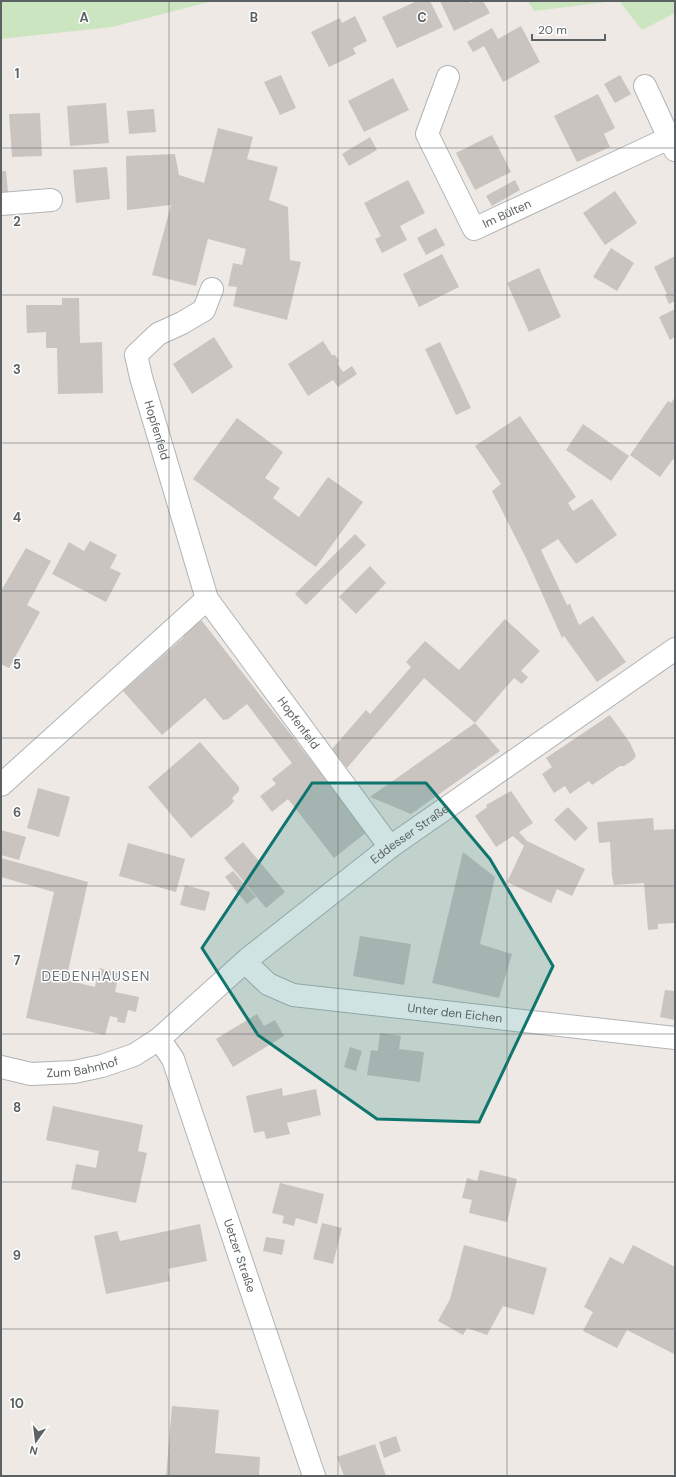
<svg xmlns="http://www.w3.org/2000/svg" width="676" height="1477" font-family="'DM Sans',sans-serif">
<style>
.green{fill:#cce5c1}
.building{fill:#cac4c1}
.lines{fill:none;stroke-linecap:round;stroke-linejoin:round}
.minor-casing{stroke:#b0b4b6;stroke-width:24}
.minor{stroke:#fff;stroke-width:22}
.marked{fill:#0f766e;fill-opacity:0.2;stroke:#0f766e;stroke-width:3;stroke-linejoin:round}
.grid{fill:none;stroke:#5c6264;stroke-width:1;stroke-opacity:0.55}
.labels{text-anchor:middle;stroke-width:3;stroke-linejoin:round;paint-order:stroke}
.street-label{font-size:12px;fill:#5c6264;stroke:#fff}
.quarter-label{font-size:14px;letter-spacing:1px;fill:#6d7476;stroke:#fff}
.grid-label{font-size:13px;text-anchor:middle;font-weight:bold;fill:#5c6264;stroke:#fff;stroke-width:3;stroke-linejoin:round;paint-order:stroke}
</style>
<rect width="100%" height="100%" fill="#eee9e4"/>
<g class="green">
<polygon points="1,1 213,1 112,27 1,39"/>
<polygon points="528,1 615,1 534,11"/>
<polygon points="619,1 675,1 675,13 642,30"/>
</g>
<g class="building">
<polygon points="417,1 430,1 443,27 397,48 382,17"/>
<polygon points="440,1 469,1 471,3 476,1 483,1 490,13 454,31"/>
<polygon points="355,16 367,41 353,48 356,54 329,67 311,32 340,18 342,23"/>
<polygon points="521,26 540,62 503,82 484,46 473,52 467,42 492,28 498,39"/>
<polygon points="281,75 296,108 280,115 264,82"/>
<polygon points="620,75 631,94 615,103 604,84"/>
<polygon points="393,78 409,110 364,132 348,101"/>
<polygon points="598,94 615,128 604,134 610,147 577,162 554,116"/>
<polygon points="106,103 109,143 70,146 67,106"/>
<polygon points="154,109 156,132 129,134 127,111"/>
<polygon points="40,113 42,156 12,157 9,114"/>
<polygon points="218,128 253,137 247,159 278,167 269,200 288,207 290,260 301,262 287,320 233,306 237,287 228,286 233,263 242,265 246,249 208,239 196,286 152,275 171,205 127,210 126,156 175,154 179,175 204,183"/>
<polygon points="492,135 511,172 475,190 456,153"/>
<polygon points="370,137 377,150 349,166 342,154"/>
<polygon points="107,167 110,199 76,203 73,170"/>
<polygon points="1,171 6,171 8,192 1,193"/>
<polygon points="408,180 425,213 400,226 407,240 382,253 375,239 381,236 364,203"/>
<polygon points="515,180 520,190 492,206 486,196"/>
<polygon points="615,191 637,223 605,245 583,213"/>
<polygon points="436,228 445,245 426,255 417,238"/>
<polygon points="611,248 634,263 617,291 593,277"/>
<polygon points="442,254 459,287 419,307 403,274"/>
<polygon points="675,256 675,301 669,304 665,295 667,294 654,267"/>
<polygon points="539,268 561,317 529,332 507,283"/>
<polygon points="62,298 79,298 80,343 102,342 103,393 58,394 57,348 46,348 46,332 27,333 26,305 62,305"/>
<polygon points="675,309 675,337 670,340 659,317"/>
<polygon points="214,337 233,367 192,394 173,364"/>
<polygon points="323,341 332,355 335,355 339,361 337,363 343,372 352,366 357,374 338,387 333,380 308,396 288,364"/>
<polygon points="440,342 471,408 456,415 425,349"/>
<polygon points="675,397 675,461 673,459 660,477 630,455 668,401 671,403"/>
<polygon points="520,416 576,497 568,503 573,511 592,499 617,535 576,564 558,539 541,550 567,605 570,604 579,625 593,616 626,662 597,682 564,636 562,638 526,558 492,491 501,484 475,446"/>
<polygon points="237,418 283,452 265,478 280,488 273,498 299,517 328,477 363,502 316,567 193,479"/>
<polygon points="583,424 629,456 611,481 566,450"/>
<polygon points="355,534 366,545 306,605 295,594"/>
<polygon points="90,541 117,555 110,568 121,573 106,602 52,574 69,542 84,551"/>
<polygon points="26,548 51,561 27,605 40,612 9,668 1,664 1,591"/>
<polygon points="370,566 386,583 356,614 339,597"/>
<polygon points="505,619 540,651 521,671 528,677 522,684 514,678 475,723 424,678 347,768 332,749 366,710 370,714 411,667 406,662 425,641 459,670"/>
<polygon points="197,621 202,621 367,832 334,858 288,799 272,812 260,796 276,784 272,779 292,763 247,704 228,719 223,720 205,698 162,735 123,691 184,637 182,636"/>
<polygon points="610,715 630,743 636,756 633,760 624,766 620,766 592,785 589,781 570,794 565,786 554,793 542,774 552,767 546,758"/>
<polygon points="475,723 500,751 411,814 370,797"/>
<polygon points="200,742 239,787 239,791 232,798 234,801 230,806 191,838 148,787"/>
<polygon points="38,788 70,797 59,837 27,828"/>
<polygon points="511,791 533,823 519,832 527,841 585,869 572,896 557,889 551,903 507,882 524,846 513,836 496,847 475,816 487,807 486,805"/>
<polygon points="568,807 588,828 575,841 554,820"/>
<polygon points="653,818 654,830 675,829 675,923 658,924 658,929 648,930 644,883 614,885 612,876 610,842 599,843 597,822"/>
<polygon points="1,830 26,837 19,860 1,855"/>
<polygon points="243,842 285,892 266,908 224,858"/>
<polygon points="128,843 185,859 176,892 119,876"/>
<polygon points="463,852 495,877 480,944 512,954 499,998 432,983"/>
<polygon points="1,858 88,882 66,980 95,987 99,968 119,973 115,992 139,997 136,1012 128,1010 125,1023 117,1022 118,1018 110,1016 105,1035 26,1018 54,892 1,877"/>
<polygon points="233,871 256,897 247,904 225,877"/>
<polygon points="185,885 210,892 205,911 180,905"/>
<polygon points="360,936 411,944 404,985 353,976"/>
<polygon points="665,990 675,991 675,1020 660,1017"/>
<polygon points="257,1014 264,1026 275,1020 284,1036 233,1067 216,1039"/>
<polygon points="380,1033 401,1036 399,1049 424,1052 420,1082 367,1075 371,1050 378,1051"/>
<polygon points="350,1047 362,1051 356,1071 344,1067"/>
<polygon points="282,1088 283,1096 316,1089 321,1115 287,1123 290,1134 266,1139 264,1131 254,1133 246,1096"/>
<polygon points="53,1106 143,1125 138,1151 147,1153 136,1203 71,1189 76,1164 96,1168 99,1151 46,1140"/>
<polygon points="480,1170 517,1179 507,1222 469,1213 472,1200 462,1198 467,1178 477,1181"/>
<polygon points="280,1183 324,1194 317,1224 296,1218 294,1226 282,1223 284,1216 272,1213"/>
<polygon points="322,1223 342,1228 333,1264 313,1259"/>
<polygon points="200,1224 207,1261 168,1269 170,1281 106,1294 94,1236 117,1231 120,1241"/>
<polygon points="266,1237 285,1240 282,1255 263,1251"/>
<polygon points="464,1245 547,1268 534,1315 503,1306 487,1335 467,1328 463,1335 438,1321 450,1299"/>
<polygon points="633,1245 675,1267 675,1352 674,1354 627,1330 617,1348 583,1331 593,1312 584,1307 610,1257 623,1264"/>
<polygon points="172,1406 219,1410 215,1453 260,1457 259,1476 166,1476"/>
<polygon points="396,1436 401,1451 384,1458 379,1442"/>
<polygon points="375,1444 386,1476 344,1476 337,1457"/>
</g>
<g class="lines">
<g class="minor-casing">
<g id="minor">
<path id="s1" d="M448,77L427,134L474,229L669,138L675,150"/>
<polyline points="645,86 669,138"/>
<polyline points="1,204 51,200"/>
<path id="s2" d="M212,289L204,310L182,323L158,334L136,355L141,377L207,599L390,847"/>
<polyline points="1,785 207,599"/>
<path id="s3" d="M245,962L268,984L293,995L675,1038"/>
<path id="s4" d="M159,1039L173,1059L314,1476"/>
<path id="s5" d="M1,1067L31,1074L74,1072L102,1066L134,1055L159,1039L249,958L390,847L675,649"/>
</g>
</g>
<use href="#minor" class="minor"/>
</g>
<path class="marked" d="M312,783H426L490,859L553,966L479,1122L377,1119L258,1035L202,948Z"/>
<path class="grid" d="M169,1V1476M338,1V1476M507,1V1476M1,148H675M1,295H675M1,443H675M1,591H675M1,738H675M1,886H675M1,1034H675M1,1182H675M1,1329H675"/>
<g class="labels">
<g class="street-label">
<text dy="4" stroke="none"><textPath href="#s1" startOffset="203">Im Bülten</textPath></text>
<text dy="4" stroke="none"><textPath href="#s2" startOffset="183">Hopfenfeld</textPath></text>
<text dy="4" stroke="none"><textPath href="#s2" startOffset="513">Hopfenfeld</textPath></text>
<text dy="4" stroke="none"><textPath href="#s5" startOffset="490">Eddesser Straße</textPath></text>
<text dy="4" stroke="none"><textPath href="#s3" startOffset="222">Unter den Eichen</textPath></text>
<text dy="4" stroke="none"><textPath href="#s5" startOffset="83">Zum Bahnhof</textPath></text>
<text dy="4" stroke="none"><textPath href="#s4" startOffset="232">Uetzer Straße</textPath></text>
</g>
<g class="quarter-label">
<text x="96" y="981">DEDENHAUSEN</text>
</g>
</g>
<g class="grid-label">
<text x="84" y="22">A</text>
<text x="254" y="22">B</text>
<text x="422" y="22">C</text>
<text x="17" y="78">1</text>
<text x="17" y="226">2</text>
<text x="17" y="374">3</text>
<text x="17" y="522">4</text>
<text x="17" y="669">5</text>
<text x="17" y="817">6</text>
<text x="17" y="965">7</text>
<text x="17" y="1112">8</text>
<text x="17" y="1260">9</text>
<text x="17" y="1408">10</text>
</g>
<rect width="676" height="1477" fill="none" stroke="#5c6264" stroke-width="4"/>
<g transform="translate(36 1441) rotate(194)" stroke="#ffffff" stroke-width="3" paint-order="stroke">
<path d="M0-3L7 15L0 10L-7 15Z" fill="#5c6264"/>
<text y="-6" font-size="11" font-weight="bold" text-anchor="middle" fill="#5c6264">N</text>
</g>
<path d="M532 34v6h73v-6" fill="none" stroke="#5c6264" stroke-width="2"/>
<text x="538" y="34" font-size="12" fill="#5c6264" stroke="#ffffff" stroke-width="3" paint-order="stroke">20 m</text>
</svg>
